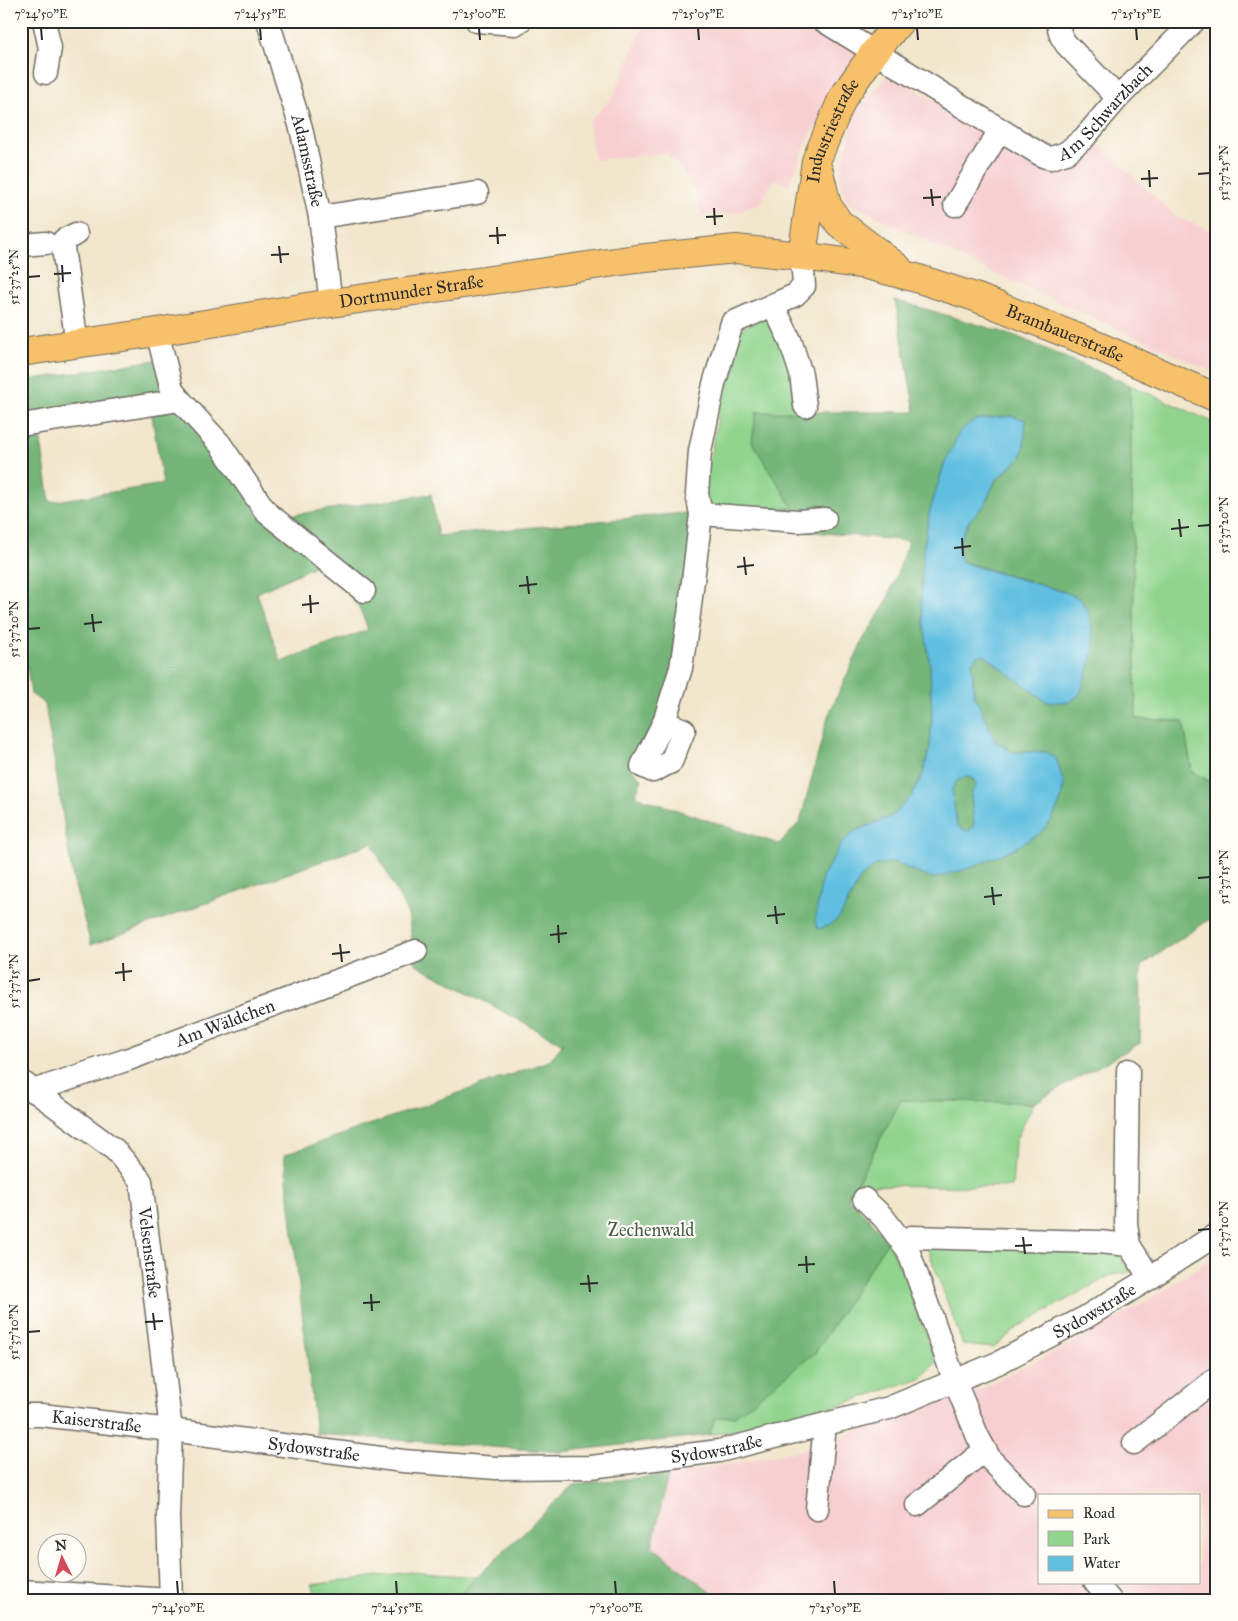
<svg xmlns="http://www.w3.org/2000/svg" width="1238" height="1621" font-family="'IM FELL Great Primer',serif">
<style>
.built{fill:#f7cfd1;fill-rule:evenodd}
.green{fill:#90d48d;stroke:#5e805c}
.forest{fill:#74b678;stroke:#507052;fill-rule:evenodd}
.water{fill:#61bfe0;stroke:#467586;fill-rule:evenodd}
.lines{fill:none;stroke-linecap:round;stroke-linejoin:round}
.minor-casing{stroke:#716c63;stroke-width:25}
.major-casing{stroke:#716c63;stroke-width:30}
.minor{stroke:#fff;stroke-width:22}
.major{stroke:#f6c16b;stroke-width:28}
.ticks{fill:none;stroke:#2b2b2b;stroke-width:2}
.labels{text-anchor:middle;stroke-width:4.5;stroke-linejoin:round;paint-order:stroke}
.street-label{font-size:18px;fill:#2b2b2b;stroke:#fdfcf7}
.park-label{font-size:18px;fill:#495e48;stroke:#fdfcf7}
.neatline{fill:none;stroke:#2b2b2b;stroke-width:2}
.ticks-label{font-size:12px;text-anchor:middle;fill:#2b2b2b}
</style>
<rect width="100%" height="100%" fill="#fdfcf7"/>
<filter id="ink" filterUnits="userSpaceOnUse"><feTurbulence type="fractalNoise" baseFrequency=".02" numOctaves="2"/><feDisplacementMap in="SourceGraphic" scale="10" xChannelSelector="R" yChannelSelector="G"/><feConvolveMatrix kernelMatrix="1 2 1 2 8 2 1 2 1" color-interpolation-filters="sRGB"/></filter>
<filter id="wash" filterUnits="userSpaceOnUse"><feTurbulence type="fractalNoise" baseFrequency=".0096" numOctaves="4" result="noise"/><feDisplacementMap in="SourceGraphic" scale="20" xChannelSelector="R" yChannelSelector="G"/><feGaussianBlur stdDeviation="1.12" result="paint"/><feColorMatrix in="noise" values="0 0 0 0 0 0 0 0 0 0 0 0 0 0 0 0 0 1.4 0 .05"/><feComposite in="paint" operator="in"/></filter>
<g filter="url(#wash)">
<rect width="100%" height="100%" fill="#f2e6cc"/>
<g class="built">
<polygon points="645,21 877,21 869,29 809,138 789,185 774,179 760,204 732,214 701,215 697,196 680,167 665,153 594,160 589,122 613,96"/>
<polygon points="886,77 905,84 1055,170 1097,143 1178,218 1217,232 1217,365 1214,372 967,261 847,202 840,175 856,111"/>
<path d="M1217,1254V1600H721L652,1546L668,1475L794,1452L969,1394L1092,1333L1176,1283ZM1039,1495H1199V1582H1039Z"/>
</g>
<g class="green">
<polygon points="767,316 783,339 799,413 752,442 794,508 706,511 703,493 735,332"/>
<polygon points="1130,385 1217,424 1217,591 1211,604 1217,607 1217,785 1192,772 1183,721 1136,720"/>
<polygon points="901,1100 1034,1103 1015,1141 1012,1187 856,1185"/>
<polygon points="887,1242 905,1276 936,1363 921,1378 794,1420 709,1435 715,1418 815,1353"/>
<polygon points="926,1244 1117,1253 1132,1272 1111,1275 1021,1325 993,1348 963,1345"/>
<polygon points="409,1572 477,1577 453,1600 321,1600 311,1585"/>
</g>
<g class="forest">
<path d="M895,300L1013,335L1130,385L1136,719L1183,721L1192,772L1217,785V914L1141,966L1140,1043L1034,1103L901,1100L848,1199L870,1219L887,1242L815,1353L735,1416L715,1418L709,1435L560,1452L316,1434L284,1155L549,1061L563,1044L416,964L408,914L372,843L91,945L73,879L45,704L31,694L21,627V575L27,562L21,524V381L169,358L175,384L278,517L431,494L438,536L706,511L793,508L752,442L756,412H915ZM151,410L163,484L50,502L39,428ZM1011,416L1026,420L1024,446L1021,457L995,481L984,506L969,521L961,538L959,552L961,561L1068,593L1080,599L1047,702L984,655L977,656L972,663L974,694L996,742L1013,752H1046L1064,784L1060,803L1051,821L1039,834L973,867L922,875L894,862L876,865L860,879L840,917L855,831L892,816L911,797L923,774L930,747L932,718L930,665L923,552L930,510L944,465L975,420ZM708,522L909,541L886,603L863,640L828,716L800,822L779,844L635,796L642,779L632,769L692,657ZM317,565C342,587 358,597 368,630L281,662L257,593Z"/>
<path d="M965,777H968L974,781L976,786L971,794L974,825L970,831L963,830L957,826C955,814 946,791 957,781C959,779 962,778 965,777Z"/>
<polygon points="668,1475 652,1546 721,1600 453,1600 574,1484"/>
</g>
<path class="water" d="M1011,416L1026,420L1024,446L1021,457L995,481L984,506L969,521L961,538L959,552L961,561L974,566L1068,593L1080,599L1088,611L1092,628L1094,652L1080,694L1069,702H1047L984,655L977,656L972,663L974,694L996,742L1013,752H1046L1056,758L1064,784L1060,803L1051,821L1039,834L1011,850L973,867L935,878L922,875L894,862L876,865L860,879L840,917L830,925L818,929L815,921L822,877L842,843L855,831L892,816L911,797L923,774L930,747L932,718L930,665L921,605L923,552L930,510L944,465L960,431L975,420ZM965,777H969L974,780L976,786L971,794L974,825L969,831L963,830L957,826L952,789L957,781Z"/>
</g>
<g filter="url(#ink)">
<g class="lines">
<g class="minor-casing">
<g id="minor">
<polyline points="44,21 50,48 46,73"/>
<path id="s1" d="M268,21L301,128L320,217L331,303"/>
<polyline points="477,21 515,24 520,21"/>
<path id="s2" d="M824,21L1043,156L1051,158L1066,153L1084,138L1118,98L1194,21"/>
<polyline points="1057,21 1061,36 1066,44 1118,98"/>
<polyline points="955,205 1000,130"/>
<polyline points="320,217 477,193"/>
<polyline points="76,234 64,240 63,248 77,344"/>
<polyline points="21,245 46,243"/>
<polyline points="773,305 790,340 801,374 805,406"/>
<polyline points="157,332 172,390 180,400 220,444 266,512 364,591"/>
<polyline points="21,425 180,400"/>
<polyline points="701,514 798,521 825,519"/>
<polyline points="664,722 642,766 653,771 671,762 684,730 664,722 681,668 689,614 701,514 697,494 700,451 714,384 732,323 795,295 804,286 802,256"/>
<polyline points="1128,1070 1126,1223 1129,1245 1150,1278"/>
<path id="s3" d="M21,1081L115,1150L141,1181L171,1430L168,1516L171,1600"/>
<path id="s4" d="M33,1091L129,1059L416,951"/>
<polyline points="864,1199 883,1217 908,1250 955,1382 978,1437 990,1459 1024,1494"/>
<polyline points="903,1243 911,1237 1099,1242 1129,1245"/>
<path id="s5" d="M21,1415H41L171,1430L403,1461L496,1468L591,1467L719,1451L889,1408L998,1363L1086,1317L1150,1278L1217,1234"/>
<polyline points="1134,1443 1217,1378"/>
<polyline points="917,1505 985,1450"/>
<polyline points="817,1509 825,1424"/>
<polyline points="1095,1582 1110,1600"/>
<polyline points="21,1591 171,1600"/>
</g>
</g>
<g class="major-casing">
<g id="major">
<polyline points="819,172 827,205 839,223 898,268"/>
<path id="s6" d="M802,256L816,161L843,97L874,53L900,21"/>
<path id="s7" d="M21,352L157,332L331,303L636,259L736,249L802,256L866,265L916,278L975,297L1091,343L1217,398"/>
</g>
</g>
<use href="#minor" class="minor"/>
<use href="#major" class="major"/>
</g>
</g>
<path class="ticks" d="M41,28L42,40M260,28L261,40M479,28L480,40M698,28L699,40M917,28L918,40M1136,28L1137,40M1149,170L1150,187M1198,174L1210,173M1141,179L1158,178M931,189L933,206M923,198L941,197M714,208L715,225M706,217L723,216M497,227L498,244M489,236L506,235M279,246L281,263M271,255L289,254M62,265L63,282M54,274L71,273M28,277L40,276M1179,519L1181,537M1198,526L1210,525M1171,529L1189,527M962,538L963,556M954,548L971,546M744,557L746,575M737,567L754,565M527,576L529,594M519,586L537,584M310,595L311,613M302,605L319,603M92,614L94,632M84,624L102,622M28,629L40,628M1198,878L1210,877M992,887L994,905M984,897L1002,895M775,906L777,924M767,916L785,914M558,925L559,943M550,935L567,933M340,944L342,962M332,954L350,952M123,963L124,981M115,973L132,971M28,981L40,979M1198,1230L1210,1229M1023,1237L1025,1254M1015,1246L1032,1245M806,1256L807,1273M798,1265L815,1264M588,1275L590,1292M580,1284L598,1283M371,1294L372,1311M363,1303L380,1302M153,1313L155,1330M145,1322L163,1321M28,1332L40,1331M177,1581L178,1594M396,1581L397,1594M615,1581L616,1594M834,1581L835,1594"/>
<g class="labels">
<g class="street-label">
<text dy="6" stroke="none"><textPath href="#s2" startOffset="338">Am Schwarzbach</textPath></text>
<text dy="6" stroke="none"><textPath href="#s6" startOffset="130">Industriestraße</textPath></text>
<text dy="6" stroke="none"><textPath href="#s1" startOffset="145">Adamsstraße</textPath></text>
<text dy="6" stroke="none"><textPath href="#s7" startOffset="395">Dortmunder Straße</textPath></text>
<text dy="6" stroke="none"><textPath href="#s7" startOffset="1064">Brambauerstraße</textPath></text>
<text dy="6" stroke="none"><textPath href="#s4" startOffset="204">Am Wäldchen</textPath></text>
<text dy="6" stroke="none"><textPath href="#s3" startOffset="229">Velsenstraße</textPath></text>
<text dy="6" stroke="none"><textPath href="#s5" startOffset="1105">Sydowstraße</textPath></text>
<text dy="6" stroke="none"><textPath href="#s5" startOffset="76">Kaiserstraße</textPath></text>
<text dy="6" stroke="none"><textPath href="#s5" startOffset="700">Sydowstraße</textPath></text>
<text dy="6" stroke="none"><textPath href="#s5" startOffset="295">Sydowstraße</textPath></text>
</g>
<g class="park-label">
<text x="651" y="1236">Zechenwald</text>
</g>
</g>
<rect width="1238" height="1621" fill="none" stroke="#fdfcf7" stroke-width="55"/>
<rect x="1038" y="1494" width="162" height="90" fill="#fdfcf7" stroke="#a9a8a5"/>
<rect x="1048" y="1510" width="25" height="8" fill="#f6c16b" stroke="#a9a8a5"/>
<text x="1083" y="1518" font-size="15" fill="#2b2b2b">Road</text>
<rect x="1048" y="1531" width="25" height="15" fill="#90d48d" stroke="#a9a8a5"/>
<text x="1083" y="1544" font-size="15" fill="#2b2b2b">Park</text>
<rect x="1048" y="1556" width="25" height="15" fill="#61bfe0" stroke="#a9a8a5"/>
<text x="1083" y="1568" font-size="15" fill="#2b2b2b">Water</text>
<g transform="translate(62 1558) rotate(355)"><circle r="24" fill="#fdfcf7" stroke="#a9a8a5"/>
<path d="M0-4L9 19L0 12L-9 19Z" fill="#d1495b"/>
<text y="-8" font-size="14" font-weight="bold" text-anchor="middle" fill="#2b2b2b">N</text>
</g>
<rect x="28" y="28" width="1182" height="1566" class="neatline"/>
<g class="ticks-label">
<text x="41" y="18">7°24'50"E</text>
<text x="260" y="18">7°24'55"E</text>
<text x="479" y="18">7°25'00"E</text>
<text x="698" y="18">7°25'05"E</text>
<text x="917" y="18">7°25'10"E</text>
<text x="1136" y="18">7°25'15"E</text>
<text transform="translate(1224 173) rotate(-90)" y="4">51°37'25"N</text>
<text transform="translate(14 277) rotate(-90)" y="4">51°37'25"N</text>
<text transform="translate(1224 525) rotate(-90)" y="4">51°37'20"N</text>
<text transform="translate(14 629) rotate(-90)" y="4">51°37'20"N</text>
<text transform="translate(1224 877) rotate(-90)" y="4">51°37'15"N</text>
<text transform="translate(14 981) rotate(-90)" y="4">51°37'15"N</text>
<text transform="translate(1224 1229) rotate(-90)" y="4">51°37'10"N</text>
<text transform="translate(14 1332) rotate(-90)" y="4">51°37'10"N</text>
<text x="178" y="1612">7°24'50"E</text>
<text x="397" y="1612">7°24'55"E</text>
<text x="616" y="1612">7°25'00"E</text>
<text x="835" y="1612">7°25'05"E</text>
</g>
</svg>
